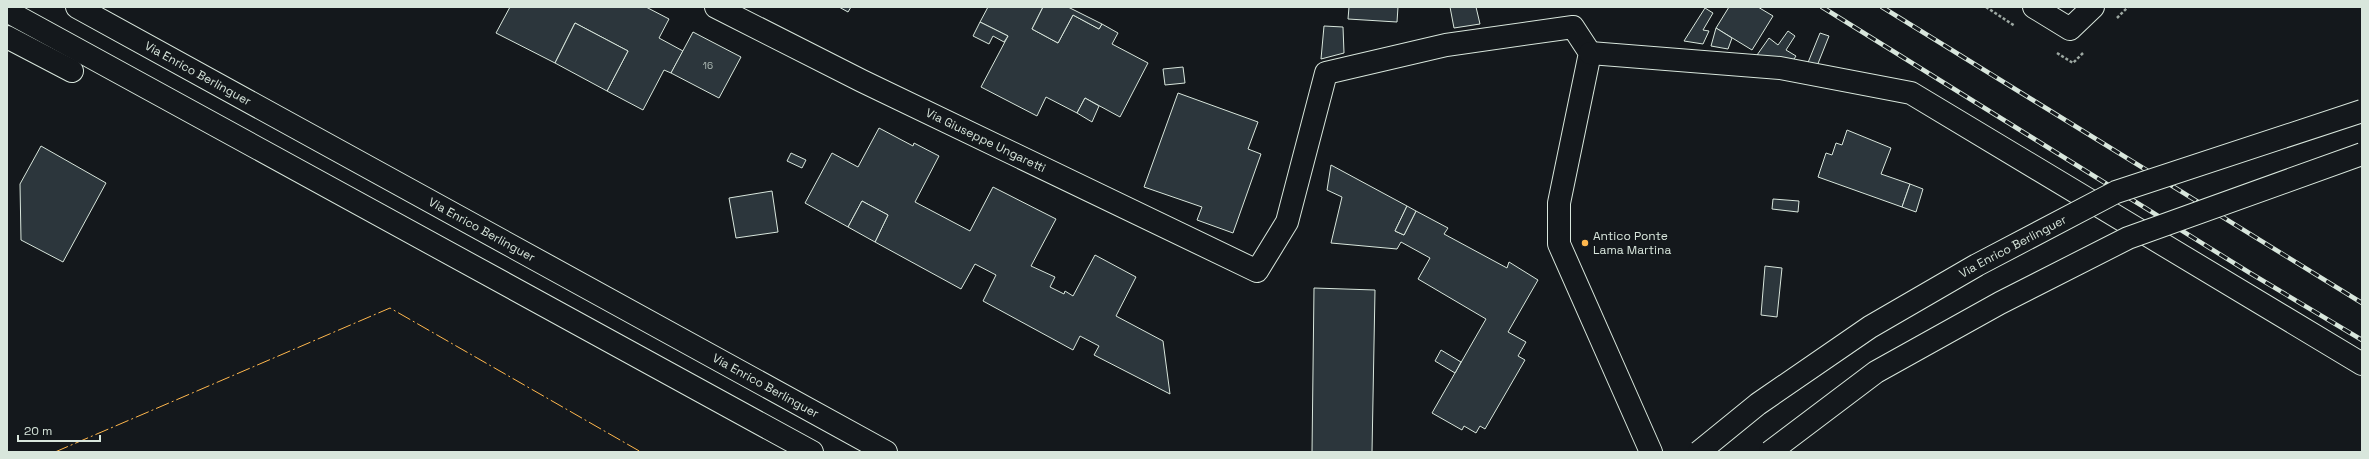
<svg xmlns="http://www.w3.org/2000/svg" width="2369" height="459" font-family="'Space Grotesk',sans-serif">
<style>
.building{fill:#2c363c;stroke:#d8e6dc}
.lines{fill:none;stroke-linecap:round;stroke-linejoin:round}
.minor-casing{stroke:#d8e6dc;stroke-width:24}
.major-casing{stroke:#d8e6dc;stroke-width:24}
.path{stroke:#9da8a2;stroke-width:2.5;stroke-dasharray:3 2;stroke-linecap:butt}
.minor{stroke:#14181c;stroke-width:22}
.major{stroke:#14181c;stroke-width:22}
.rail-casing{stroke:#d8e6dc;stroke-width:4.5}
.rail{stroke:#14181c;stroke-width:3;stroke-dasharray:9;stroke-linecap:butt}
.major-bridge-casing{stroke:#d8e6dc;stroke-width:24;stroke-linecap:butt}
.major-bridge{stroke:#14181c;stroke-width:22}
.power{stroke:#ffb74d;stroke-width:1;stroke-dasharray:14 3 2 3;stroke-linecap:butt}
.poi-dot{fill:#ffb74d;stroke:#14181c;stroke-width:1.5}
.labels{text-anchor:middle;stroke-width:3;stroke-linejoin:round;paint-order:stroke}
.number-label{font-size:10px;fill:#adbab4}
.street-label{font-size:12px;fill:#d8e6dc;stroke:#14181c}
.poi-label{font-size:12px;fill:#d8e6dc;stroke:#14181c;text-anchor:start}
</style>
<rect width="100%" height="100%" fill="#14181c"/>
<g class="building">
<polygon points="510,7 646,7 669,19 659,38 683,51 671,73 664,70 643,110 607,91 628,51 575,23 555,63 496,33"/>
<polygon points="839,7 851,7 848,12"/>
<polygon points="988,7 1043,7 1032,29 1058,43 1073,15 1099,29 1102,24 1118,33 1112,44 1148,63 1120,117 1085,98 1077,113 1046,97 1037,116 981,87 1008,36 980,22"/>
<polygon points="1043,7 1068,7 1102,24 1099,29 1073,15 1058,43 1032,29"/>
<polygon points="1349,7 1398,7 1397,22 1348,19"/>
<polygon points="1450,7 1476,7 1480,24 1454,28"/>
<polygon points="1729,7 1758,7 1773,16 1752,50 1716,28"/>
<polygon points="1705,8 1713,13 1703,30 1709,31 1703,44 1684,41"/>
<polygon points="980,22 1008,36 1004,42 993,36 989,44 973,36"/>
<polygon points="575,23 628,51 607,91 555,63"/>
<polygon points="1324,26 1343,27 1344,53 1321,59"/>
<polygon points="1716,28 1732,38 1728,49 1711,46"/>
<polygon points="1788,31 1795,36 1786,50 1796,56 1792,62 1757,55 1769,38 1778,45"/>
<polygon points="693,32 741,57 719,98 671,73"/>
<polygon points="1820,33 1829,36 1817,66 1807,65"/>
<polygon points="1183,67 1185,83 1165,85 1163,69"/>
<polygon points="1178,93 1258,122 1248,149 1261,154 1233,233 1197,220 1202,207 1144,187"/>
<polygon points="1085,98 1099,106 1092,122 1077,113"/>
<polygon points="879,128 913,146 914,143 939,156 915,202 970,231 993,187 1056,219 1031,266 1055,277 1050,287 1064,294 1065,291 1073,296 1095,255 1136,277 1116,316 1163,341 1170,394 1094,355 1099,346 1080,336 1073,350 983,301 996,275 975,264 961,289 875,242 888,215 862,201 848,227 805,203 832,153 858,167"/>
<polygon points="1847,130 1891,148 1881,174 1910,184 1902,207 1818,177 1826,153 1832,155 1836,143 1842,145"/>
<polygon points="41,146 106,183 63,262 21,240 20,184"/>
<polygon points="791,153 806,160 802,168 787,161"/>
<polygon points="1331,165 1407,206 1395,231 1404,235 1416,211 1448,228 1444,234 1507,268 1509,262 1538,280 1508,332 1526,342 1518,356 1525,360 1485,429 1480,426 1476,433 1464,426 1462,430 1432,413 1486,319 1418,279 1430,258 1401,242 1397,249 1331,243 1342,197 1327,190"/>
<polygon points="1910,184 1923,189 1916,212 1902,207"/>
<polygon points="772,191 778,232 736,238 729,198"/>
<polygon points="1773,199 1799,201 1798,212 1772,209"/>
<polygon points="862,201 888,215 875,242 848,227"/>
<polygon points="1407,206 1416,211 1404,235 1395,231"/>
<polygon points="1765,266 1782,268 1777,317 1761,315"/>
<polygon points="1314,288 1375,290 1372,452 1312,452"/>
<polygon points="1441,350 1461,362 1455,373 1435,361"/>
</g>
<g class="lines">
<g class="minor-casing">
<g id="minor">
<path id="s1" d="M716,7L862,81L1257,271L1287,222L1326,73L1446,45L1573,27L1590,53L1559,203V244L1651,452"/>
<polyline points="2034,7 2070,29 2093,7"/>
<polyline points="7,37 72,71"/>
<polyline points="1590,53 1780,68 1911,93 2362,364"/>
</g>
</g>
<g class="major-casing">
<g id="major">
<path id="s2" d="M77,7L886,452"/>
<polyline points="7,11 812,452"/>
</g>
</g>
<g class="path">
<polyline points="1986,7 2015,26"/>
<polyline points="2117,18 2128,7"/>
<polyline points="2057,53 2073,63 2084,52"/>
</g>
<use href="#minor" class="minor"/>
<use href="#major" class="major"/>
<g class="rail-casing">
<g id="rail">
<polyline points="1822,7 2250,273 2362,340"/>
<polyline points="1882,7 2362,303"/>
</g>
</g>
<use href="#rail" class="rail"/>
<g class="major-bridge-casing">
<g id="major-bridge">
<path id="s3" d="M1699,452L1758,404L1870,327L1977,265L2116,192L2362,111"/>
<polyline points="1770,452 1876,372 2000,303 2128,238 2362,154"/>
</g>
</g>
<use href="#major-bridge" class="major-bridge"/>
<polyline class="power" points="55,452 390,308 641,452"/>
</g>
<circle class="poi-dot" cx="1585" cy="243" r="4"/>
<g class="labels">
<g class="number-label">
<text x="708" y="69">16</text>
</g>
<g class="street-label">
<text dy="4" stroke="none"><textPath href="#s2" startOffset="138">Via Enrico Berlinguer</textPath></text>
<text dy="4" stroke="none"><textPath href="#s1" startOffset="301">Via Giuseppe Ungaretti</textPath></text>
<text dy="4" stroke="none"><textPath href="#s2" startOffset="462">Via Enrico Berlinguer</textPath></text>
<text dy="4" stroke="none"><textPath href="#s3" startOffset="376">Via Enrico Berlinguer</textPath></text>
<text dy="4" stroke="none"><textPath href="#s2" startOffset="786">Via Enrico Berlinguer</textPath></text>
</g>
<g class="poi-label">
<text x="1593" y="240">Antico Ponte<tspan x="1593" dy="14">Lama Martina</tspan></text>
</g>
</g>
<rect width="2369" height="459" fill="none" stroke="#d8e6dc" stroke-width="16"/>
<path d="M18 435v6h82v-6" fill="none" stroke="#d8e6dc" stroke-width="2"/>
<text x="24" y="435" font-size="12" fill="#d8e6dc" stroke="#14181c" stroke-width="3" paint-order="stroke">20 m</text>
</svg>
